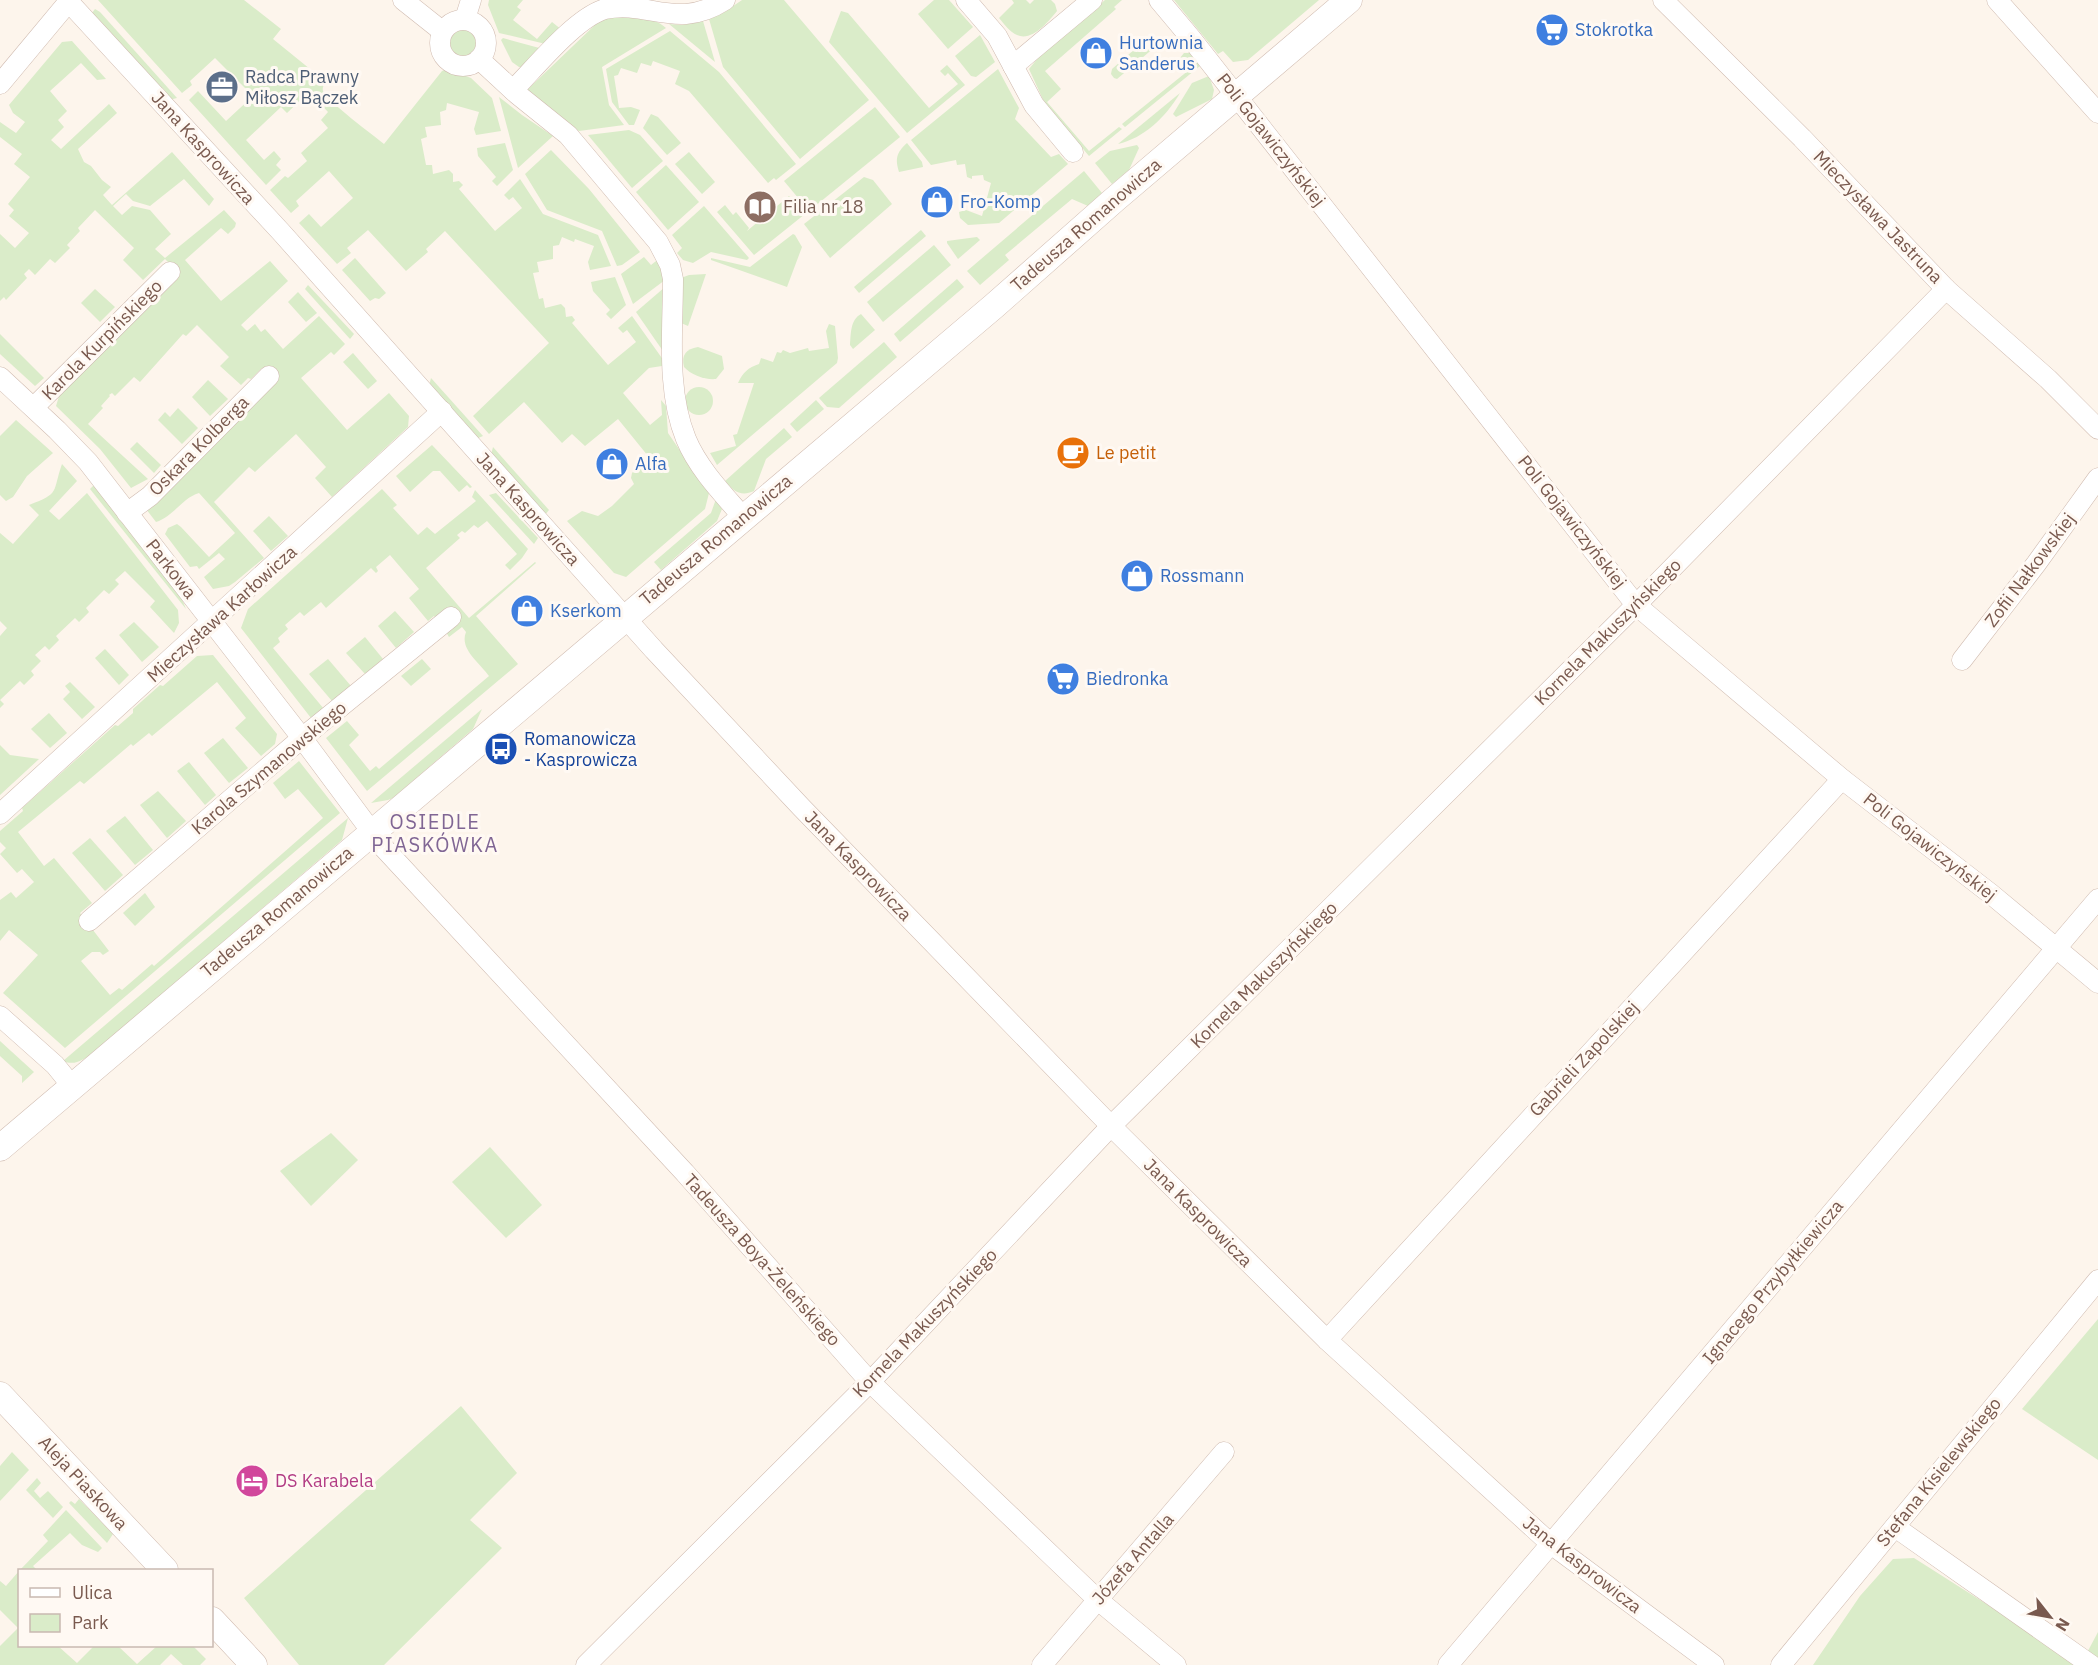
<svg xmlns="http://www.w3.org/2000/svg" width="2098" height="1665" font-family="'IBM Plex Sans',sans-serif">
<style>
.green{fill:#daecc9}
.lines{fill:none;stroke-linecap:round;stroke-linejoin:round}
.minor-casing{stroke:#d0bbb0;stroke-width:21}
.tertiary-casing{stroke:#d0bbb0;stroke-width:27}
.minor{stroke:#fff;stroke-width:20}
.tertiary{stroke:#fff;stroke-width:26}
.labels{text-anchor:middle;stroke-width:6;stroke-linejoin:round;paint-order:stroke}
.shop-label{font-size:18px;fill:#366cbe;stroke:#fff9f3;text-anchor:start}
.service-label{font-size:18px;fill:#4e5e75;stroke:#fff9f3;text-anchor:start}
.street-label{font-size:18px;fill:#79594e;stroke:#fff9f3}
.education-label{font-size:18px;fill:#785e54;stroke:#fff9f3;text-anchor:start}
.food-label{font-size:18px;fill:#c56008;stroke:#fff9f3;text-anchor:start}
.transit-label{font-size:18px;fill:#164399;stroke:#fff9f3;text-anchor:start}
.hotel-label{font-size:18px;fill:#b23c85;stroke:#fff9f3;text-anchor:start}
.neighbourhood-label{font-size:20px;letter-spacing:1.5px;fill:#806694;stroke:#fff9f3}
</style>
<rect width="100%" height="100%" fill="#fdf5ec"/>
<g class="green">
<path d="M98,0H244L281,29L273,39L326,82C324,85 322,87 323,91C327,101 373,135 384,144L442,71L447,69L471,78L492,98L501,131L476,135L474,129L479,112L447,103L446,110L440,112L441,125L425,127L427,137L421,139L426,165H432L433,174L449,170L453,174V182L459,181L463,185L459,189L495,231L522,208L513,197L509,200L504,195L520,179L543,214L598,235L611,266L590,270L588,262L594,246L575,239L574,242L562,237L559,245L553,246V259L537,262L539,272L533,273L539,299L543,298L545,308L561,304L565,308L566,317L572,316L575,320L572,323L608,365L636,342L627,330L623,333L618,328L632,316L664,361L662,366L649,368L623,393L650,425L662,415L661,400L666,406L668,433L709,493L705,509L626,577L614,573L567,521L582,511L598,516L612,506L634,484L631,478L632,473L648,456L618,419L585,446L572,434L562,443L524,402L489,434L473,416L549,343L445,231L426,249L428,252L406,271L368,230L347,248L351,253L337,264L299,223L309,214L321,227L353,198L329,171L296,201L299,206L291,213L270,190L285,176L288,178L307,161L301,153L328,128L321,120L328,112L309,92L287,113L281,107L246,140L264,160L274,151L281,159L276,165L281,170L266,185L189,100L198,91L226,121L253,96L215,58L190,81L192,85L182,93Z"/>
<polygon points="489,0 523,0 517,7 521,10 513,20 537,39 552,22 562,30 550,45 499,33 488,5"/>
<polygon points="742,0 784,0 869,100 800,159 723,67 709,19 723,13"/>
<polygon points="934,0 949,0 973,27 948,49 918,14"/>
<path d="M1012,0H1026L1030,4L1034,0H1051L1055,4L1057,11C1049,21 1032,42 1017,35C1010,32 1004,24 999,18L1014,3Z"/>
<polygon points="1105,0 1122,0 1114,7 1116,9 1045,71 1061,89 1047,102 1089,151 1119,127 1122,129 1089,156 1045,104 1029,69 1038,58"/>
<polygon points="1174,0 1319,0 1248,60 1233,62 1223,51 1218,54"/>
<polygon points="95,9 100,12 177,98 169,100 92,13"/>
<polygon points="841,11 848,13 929,108 958,84 948,73 945,76 940,71 947,65 965,85 907,133 829,42"/>
<path d="M611,16C629,17 652,15 666,28L602,67L609,105L624,125L579,131L573,128L527,90L597,23Z"/>
<polygon points="703,21 715,62 669,24 682,25"/>
<circle cx="463" cy="43" r="13"/>
<polygon points="670,31 719,72 796,164 776,180 774,178 768,183 689,91 675,84 680,71 653,61 651,66 641,63 637,73 621,68 618,75 614,76 619,108 631,107 640,110 634,125 629,125 612,102 606,69"/>
<polygon points="980,35 995,62 976,77 971,76 955,56"/>
<polygon points="1150,36 1156,43 1155,47 1117,79 1114,78 1111,74 1112,69"/>
<polygon points="503,38 543,49 523,67 519,67 512,62 501,40"/>
<path d="M72,41L106,79L97,80L81,63L50,91L67,111L58,120L64,127L51,140L61,149L109,104L117,113L78,149L84,162L91,166L102,180L111,187L103,195L112,205L172,152L214,199L209,206L184,179L150,206L133,201L126,194L113,206L122,215L132,206L150,210L171,234L155,249L165,258L224,210L236,223L235,227L228,234L221,228L185,260L221,301L270,261L288,281L241,325L247,331L255,324L261,332L265,329L283,349L319,316L345,344L334,355L331,352L301,378L347,430L389,393L409,416L408,427L332,497L315,478L326,467L296,434L255,472L249,467L214,502L264,558L235,582L229,586L213,589L204,577L225,559L219,553L199,569L197,566L190,567L165,534L168,528L177,524L181,527L209,557L235,533L199,493C182,498 173,517 156,522L146,509L275,381L262,368L251,379L248,378L241,385L220,366L229,357L197,325L186,336L183,334L140,382L134,377L115,396L112,393L109,395L110,396L101,406L103,408L88,424L148,479L131,488L100,449L56,406L60,393L180,274L165,259L143,280L123,260L134,248L95,210L78,228L80,231L67,245L70,248L55,263L50,259L35,275L29,269L24,274L27,278L6,300L4,297L0,301V234L15,248L29,233L9,216L14,210L8,204L30,177L14,164L22,154L0,137V122L16,133L25,122L13,113L9,105L62,42Z"/>
<polygon points="1184,53 1190,53 1200,66 1125,127 1122,124 1189,70 1180,58"/>
<polygon points="998,69 1019,108 1015,119 1051,157 1059,154 1068,164 999,223 968,225 960,218 959,212 966,210 982,216 991,183 984,180 983,175 972,176 972,179 967,177 965,164 957,165 956,160 931,165 911,140"/>
<polygon points="1209,76 1214,90 1212,99 1176,117 1173,114 1192,83"/>
<path d="M1180,93C1166,117 1144,138 1118,144Z"/>
<polygon points="499,97 522,115 553,136 518,168"/>
<polygon points="875,107 900,137 809,211 784,181"/>
<polygon points="651,114 658,117 681,143 667,155 643,128"/>
<polygon points="629,130 640,135 663,161 632,188 588,135"/>
<polygon points="505,143 513,170 497,186 492,181 496,177 478,156 477,148"/>
<path d="M907,143L922,162L923,167L899,172C895,159 896,153 907,143Z"/>
<polygon points="1137,145 1139,148 1129,170 1112,184 1095,163 1110,151"/>
<polygon points="551,150 589,189 640,252 622,265 617,266 602,231 547,210 525,174"/>
<polygon points="689,152 715,182 702,194 675,164"/>
<polygon points="666,165 699,202 668,230 636,192"/>
<polygon points="1084,171 1102,193 1088,206 1072,199 1005,255 1009,260 980,285 967,271"/>
<polygon points="864,177 873,180 892,204 830,258 804,224"/>
<polygon points="789,196 805,214 754,255 717,212 725,205 733,215 736,212 749,228 747,231"/>
<polygon points="704,206 749,258 747,260 711,252 693,263 683,260 677,253 682,248 672,235"/>
<polygon points="921,230 926,236 859,293 854,287"/>
<polygon points="793,234 795,235 802,247 787,287 711,260 711,258 750,267"/>
<polygon points="977,237 980,240 958,259 947,243 947,241"/>
<polygon points="934,245 951,265 883,322 867,302"/>
<polygon points="644,257 651,265 660,258 665,280 633,304 621,274"/>
<polygon points="355,258 386,293 379,299 375,298 370,301 342,270"/>
<polygon points="706,274 688,326 681,323 681,278 689,275"/>
<polygon points="615,277 626,305 611,319 606,314 610,310 593,291 591,282"/>
<polygon points="957,279 964,287 900,342 894,334"/>
<polygon points="308,285 354,334 350,339 305,289"/>
<polygon points="665,287 665,354 636,312"/>
<polygon points="95,289 115,307 100,322 81,303"/>
<polygon points="298,292 317,313 306,322 288,302"/>
<path d="M861,314L875,330L853,349L850,345C851,334 850,320 861,314Z"/>
<path d="M829,324L835,326L838,358L837,363L717,465L710,453L736,446L733,435L737,434L754,383H738C743,372 748,368 759,364L761,358L773,362L777,352L781,353L783,350L790,353L808,348L809,351L829,348L826,331Z"/>
<polygon points="0,334 44,378 35,386 0,354"/>
<polygon points="884,342 897,357 839,408 827,407 819,398"/>
<path d="M698,347L722,356L724,369L716,379C705,380 691,375 684,367C681,355 686,349 698,347Z"/>
<polygon points="353,353 377,381 368,389 343,362"/>
<polygon points="431,378 483,436 476,439 429,386"/>
<polygon points="208,380 228,399 210,416 192,397"/>
<circle cx="699" cy="401" r="14"/>
<polygon points="816,400 824,409 797,432 790,424"/>
<polygon points="178,408 198,428 182,444 158,420 165,412 170,417"/>
<polygon points="16,420 53,453 27,476 13,497 6,501 0,495 0,436"/>
<path d="M784,428L792,437L766,459L754,491C741,497 733,491 725,481Z"/>
<polygon points="137,442 161,465 154,473 130,449"/>
<polygon points="432,445 472,487 470,488 467,485 459,492 440,471 433,471 410,492 396,476"/>
<polygon points="493,447 549,510 545,515 491,455"/>
<path d="M62,464L77,481L49,511L59,520L87,493L178,610L179,623L174,633L150,607L155,601L125,571L115,580L119,584L109,594L104,590L86,608L89,612L79,622L75,618L56,636L59,640L49,650L45,646L35,655L41,661L31,671L34,675L24,685L20,681L0,700L4,704L0,708V636L7,628L0,621V533L13,544L39,515L29,505C61,493 52,492 62,464Z"/>
<polygon points="95,484 182,599 186,609 90,489"/>
<path d="M382,489L397,505L393,508L418,535L427,527L435,534L476,501L472,497L475,490L528,549L522,558L510,570L505,565L517,554L487,521L478,528L474,525L465,533L462,531L457,535L460,538L426,568L469,618L535,562L536,563L476,616L518,664L367,791L326,738L347,721L359,735L349,745L370,771L376,766L379,769L489,676C480,663 459,649 466,632L462,627L449,637L446,632L460,619L451,608L436,619L434,616L428,621L409,598L419,589L390,555L376,567L378,571L376,573L371,568L326,608L321,602L304,616L300,612L285,625L288,629L278,638L280,642L273,648L324,709L311,718L241,628L248,609Z"/>
<polygon points="496,493 538,538 534,544 489,495"/>
<polygon points="716,499 722,509 717,521 661,570 654,562 711,513"/>
<polygon points="269,516 288,536 271,551 253,531"/>
<polygon points="395,611 414,632 396,648 378,626"/>
<polygon points="134,622 159,647 142,662 119,635"/>
<polygon points="365,637 383,659 365,674 346,653"/>
<polygon points="105,649 129,675 119,685 95,658"/>
<polygon points="213,655 277,734 275,744 261,756 235,728 246,718 217,682 152,736 149,733 133,746 131,744 84,784 80,781 18,832 44,866 54,858 92,903 80,913 109,951 103,955 100,952 92,952 81,961 110,995 119,988 122,990 152,964 154,966 323,818 298,789 285,799 273,783 299,761 340,813 65,1048 3,993 38,955 9,930 0,941 0,900 11,892 16,898 34,882 22,869 17,873 0,854 6,848 0,842 0,831 23,811 22,808 115,725 118,726 133,713 133,709 160,685 163,686 197,656"/>
<polygon points="328,659 351,686 332,701 309,674"/>
<polygon points="422,659 431,669 411,686 401,676"/>
<polygon points="70,682 95,707 82,719 63,699 70,692 65,686"/>
<polygon points="482,709 473,729 393,798 388,800 371,803"/>
<polygon points="49,713 67,733 50,748 31,729"/>
<polygon points="223,738 248,768 229,783 204,753"/>
<polygon points="0,745 10,755 39,759 0,795"/>
<polygon points="189,762 216,795 205,805 177,771"/>
<polygon points="158,791 186,821 167,838 140,805"/>
<polygon points="125,816 153,850 135,865 106,831"/>
<path d="M348,818L342,840L93,1053C83,1060 75,1066 63,1061Z"/>
<polygon points="90,838 123,875 105,891 72,853"/>
<polygon points="145,893 155,907 135,926 123,913"/>
<polygon points="0,1041 34,1072 22,1083 22,1076 0,1056"/>
<polygon points="331,1133 358,1160 311,1206 280,1171"/>
<polygon points="490,1147 542,1205 506,1238 452,1182"/>
<polygon points="2098,1319 2098,1460 2022,1409"/>
<polygon points="461,1406 517,1473 470,1520 502,1548 384,1665 299,1665 244,1598"/>
<polygon points="12,1452 29,1470 0,1501 0,1466"/>
<polygon points="37,1478 41,1483 34,1491 40,1498 48,1491 63,1507 53,1518 26,1490"/>
<polygon points="79,1499 113,1534 107,1543 69,1503 71,1501 75,1504"/>
<polygon points="66,1510 102,1548 98,1552 82,1545 70,1533 33,1566 37,1570 20,1570 48,1541 43,1535"/>
<polygon points="1914,1558 2081,1664 2098,1632 2098,1665 1813,1665 1860,1596 1893,1559"/>
<polygon points="19,1571 20,1646 58,1646 77,1663 94,1646 118,1646 137,1664 157,1646 193,1646 206,1659 200,1665 183,1665 171,1654 160,1665 0,1665 0,1646 18,1628 0,1610 0,1581 6,1586"/>
</g>
<g class="lines">
<g class="minor-casing">
<g id="minor">
<polyline points="67,0 281,232 654,650 801,807 1111,1126 1327,1340 1551,1544 1714,1665"/>
<polyline points="403,0 442,31"/>
<polyline points="966,0 997,36 1034,105 1073,152"/>
<polyline points="1159,0 1190,37 1636,605 1842,779 1991,894 2098,983"/>
<polyline points="1663,0 1802,138 1946,289 2048,379 2098,429"/>
<polyline points="1997,0 2098,113"/>
<polyline points="465,19 471,0"/>
<circle cx="463" cy="43" r="23"/>
<path d="M479,59L517,94L568,135L658,242L670,265L673,279C673,331 666,390 686,439C698,468 722,493 743,517"/>
<polyline points="1013,66 1092,0"/>
<polyline points="0,84 70,0"/>
<path d="M513,90C535,68 575,18 605,9C649,0 677,31 725,0"/>
<polyline points="0,377 57,430 88,462 302,738 383,847 685,1173 870,1382 1098,1600 1176,1665"/>
<polyline points="34,407 170,272"/>
<polyline points="127,513 150,496 269,376"/>
<polyline points="1962,660 2036,564 2098,478"/>
<polyline points="0,814 442,411"/>
<polyline points="89,921 302,738 451,617"/>
<polyline points="0,1016 55,1065 72,1086"/>
<polyline points="1327,1340 1842,779"/>
<polyline points="1895,1527 2091,1665"/>
<polyline points="586,1665 870,1382 1111,1126 1636,605 1946,289"/>
<polyline points="1042,1665 1224,1452"/>
<polyline points="1448,1665 2098,899"/>
<polyline points="1781,1665 2098,1280"/>
</g>
</g>
<g class="tertiary-casing">
<g id="tertiary">
<polyline points="0,1148 994,306 1114,200 1349,0"/>
<polyline points="0,1395 165,1570"/>
<polyline points="212,1620 254,1665"/>
</g>
</g>
<use href="#minor" class="minor"/>
<use href="#tertiary" class="tertiary"/>
</g>
<defs>
<g id="supermarket-disc" transform="scale(1.725)"><circle r="9.5" fill="#3f7fe0" stroke="#fff9f3"/><path d="M-6-5.5h2.5l.6 2H6L4.5 2H-2.5L-4.4-4H-6ZM-1.5 3.2a1.3 1.3 0 1 0 .1 0ZM3 3.2a1.3 1.3 0 1 0 .1 0Z" fill="#fff"/></g>
<g id="shop-disc" transform="scale(1.725)"><circle r="9.5" fill="#3f7fe0" stroke="#fff9f3"/><path d="M-5-2.5h2.3a2.7 3.5 0 0 1 5.4 0H5L5.5 6h-11ZM-1.5-2.5h3a1.5 2.3 0 0 0-3 0Z" fill="#fff"/></g>
<g id="office-disc" transform="scale(1.725)"><circle r="9.5" fill="#5c6f8a" stroke="#fff9f3"/><path d="M-6-3h4V-5.5h4V-3h4V5H-6ZM-1-4.5V-3h2v-1.5ZM-6 0V1H6V0Z" fill="#fff"/></g>
<g id="library-disc" transform="scale(1.725)"><circle r="9.5" fill="#8d6e63" stroke="#fff9f3"/><path d="M-6-4Q-3-5.5-.7-3.5V5Q-3 3-6 4ZM6-4Q3-5.5 .7-3.5V5Q3 3 6 4Z" fill="#fff"/></g>
<g id="cafe-disc" transform="scale(1.725)"><circle r="9.5" fill="#e8710a" stroke="#fff9f3"/><path d="M-5.5-4.5H6V0H3Q3 3.5 0 3.5H-2.5Q-5.5 3.5-5.5 0ZM3-3.2v2h1.7v-2ZM-6 4.5H4V6H-6Z" fill="#fff"/></g>
<g id="bus-disc" transform="scale(1.725)"><circle r="9.5" fill="#1a4fb4" stroke="#fff9f3"/><path d="M-5-6H5V4H4V6H2V4H-2V6H-4V4H-5ZM-3.5-4V0h7V-4ZM-3.5 1.2v1.5H-2V1.2ZM2 1.2v1.5H3.5V1.2Z" fill="#fff"/></g>
<g id="hotel-disc" transform="scale(1.725)"><circle r="9.5" fill="#d1479c" stroke="#fff9f3"/><path d="M-6-4.5h1.5V1H6V5H4.5V3h-9V5H-6ZM-4 0a1.8 1.8 0 1 1 3.6 0ZM.5 0V-2.5h3Q6-2.5 6 0Z" fill="#fff"/></g>
</defs>
<g fill-rule="evenodd">
<use href="#supermarket-disc" x="1552" y="30"/>
<use href="#shop-disc" x="1096" y="53"/>
<use href="#office-disc" x="222" y="87"/>
<use href="#shop-disc" x="937" y="202"/>
<use href="#library-disc" x="760" y="207"/>
<use href="#cafe-disc" x="1073" y="453"/>
<use href="#shop-disc" x="612" y="464"/>
<use href="#shop-disc" x="1137" y="576"/>
<use href="#shop-disc" x="527" y="611"/>
<use href="#supermarket-disc" x="1063" y="679"/>
<use href="#bus-disc" x="501" y="749"/>
<use href="#hotel-disc" x="252" y="1481"/>
</g>
<g class="labels">
<g class="shop-label">
<text x="1575" y="36">Stokrotka</text>
<text x="1119" y="49">Hurtownia<tspan x="1119" dy="21">Sanderus</tspan></text>
<text x="960" y="208">Fro-Komp</text>
<text x="635" y="470">Alfa</text>
<text x="1160" y="582">Rossmann</text>
<text x="550" y="617">Kserkom</text>
<text x="1086" y="685">Biedronka</text>
</g>
<g class="service-label">
<text x="245" y="83">Radca Prawny<tspan x="245" dy="21">Miłosz Bączek</tspan></text>
</g>
<g class="street-label">
<text transform="translate(1271 140) rotate(52)" y="6">Poli Gojawiczyńskiej</text>
<text transform="translate(203 148) rotate(48)" y="6">Jana Kasprowicza</text>
<text transform="translate(1878 217) rotate(46)" y="6">Mieczysława Jastruna</text>
<text transform="translate(1086 225) rotate(-41)" y="6">Tadeusza Romanowicza</text>
<text transform="translate(102 340) rotate(-45)" y="6">Karola Kurpińskiego</text>
<text transform="translate(199 446) rotate(-45)" y="6">Oskara Kolberga</text>
<text transform="translate(528 509) rotate(48)" y="6">Jana Kasprowicza</text>
<text transform="translate(1572 522) rotate(52)" y="6">Poli Gojawiczyńskiej</text>
<text transform="translate(716 540) rotate(-40)" y="6">Tadeusza Romanowicza</text>
<text transform="translate(171 569) rotate(52)" y="6">Parkowa</text>
<text transform="translate(2030 570) rotate(-53)" y="6">Zofii Nałkowskiej</text>
<text transform="translate(222 614) rotate(-42)" y="6">Mieczysława Karłowicza</text>
<text transform="translate(1608 632) rotate(-45)" y="6">Kornela Makuszyńskiego</text>
<text transform="translate(269 768) rotate(-40)" y="6">Karola Szymanowskiego</text>
<text transform="translate(1930 847) rotate(38)" y="6">Poli Gojawiczyńskiej</text>
<text transform="translate(858 866) rotate(46)" y="6">Jana Kasprowicza</text>
<text transform="translate(277 912) rotate(-40)" y="6">Tadeusza Romanowicza</text>
<text transform="translate(1264 975) rotate(-45)" y="6">Kornela Makuszyńskiego</text>
<text transform="translate(1584 1059) rotate(-47)" y="6">Gabrieli Zapolskiej</text>
<text transform="translate(1198 1213) rotate(45)" y="6">Jana Kasprowicza</text>
<text transform="translate(762 1260) rotate(48)" y="6">Tadeusza Boya-Żeleńskiego</text>
<text transform="translate(1773 1282) rotate(-50)" y="6">Ignacego Przybyłkiewicza</text>
<text transform="translate(925 1323) rotate(-46)" y="6">Kornela Makuszyńskiego</text>
<text transform="translate(1939 1472) rotate(-51)" y="6">Stefana Kisielewskiego</text>
<text transform="translate(83 1483) rotate(47)" y="6">Aleja Piaskowa</text>
<text transform="translate(1133 1559) rotate(-49)" y="6">Józefa Antalla</text>
<text transform="translate(1582 1565) rotate(38)" y="6">Jana Kasprowicza</text>
</g>
<g class="education-label">
<text x="783" y="213">Filia nr 18</text>
</g>
<g class="food-label">
<text x="1096" y="459">Le petit</text>
</g>
<g class="transit-label">
<text x="524" y="745">Romanowicza<tspan x="524" dy="21">- Kasprowicza</tspan></text>
</g>
<g class="hotel-label">
<text x="275" y="1487">DS Karabela</text>
</g>
<g class="neighbourhood-label">
<text x="435" y="829">OSIEDLE<tspan x="435" dy="23">PIASKÓWKA</tspan></text>
</g>
</g>
<rect x="18" y="1569" width="195" height="78" fill="#fff9f3" stroke="#c9b9b1" stroke-width="1.5"/>
<rect x="30" y="1588" width="30" height="9" fill="#ffffff" stroke="#c9b9b1" stroke-width="1.5"/>
<text x="72" y="1599" font-size="18" fill="#79594e">Ulica</text>
<rect x="30" y="1614" width="30" height="18" fill="#daecc9" stroke="#c9b9b1" stroke-width="1.5"/>
<text x="72" y="1629" font-size="18" fill="#79594e">Park</text>
<g transform="translate(2050 1617) rotate(121)" stroke="#fff9f3" stroke-width="4.5" paint-order="stroke">
<path d="M0-4.5L10 22L0 15L-10 22Z" fill="#79594e"/>
<text y="-9" font-size="16" font-weight="bold" text-anchor="middle" fill="#79594e">N</text>
</g>
</svg>
